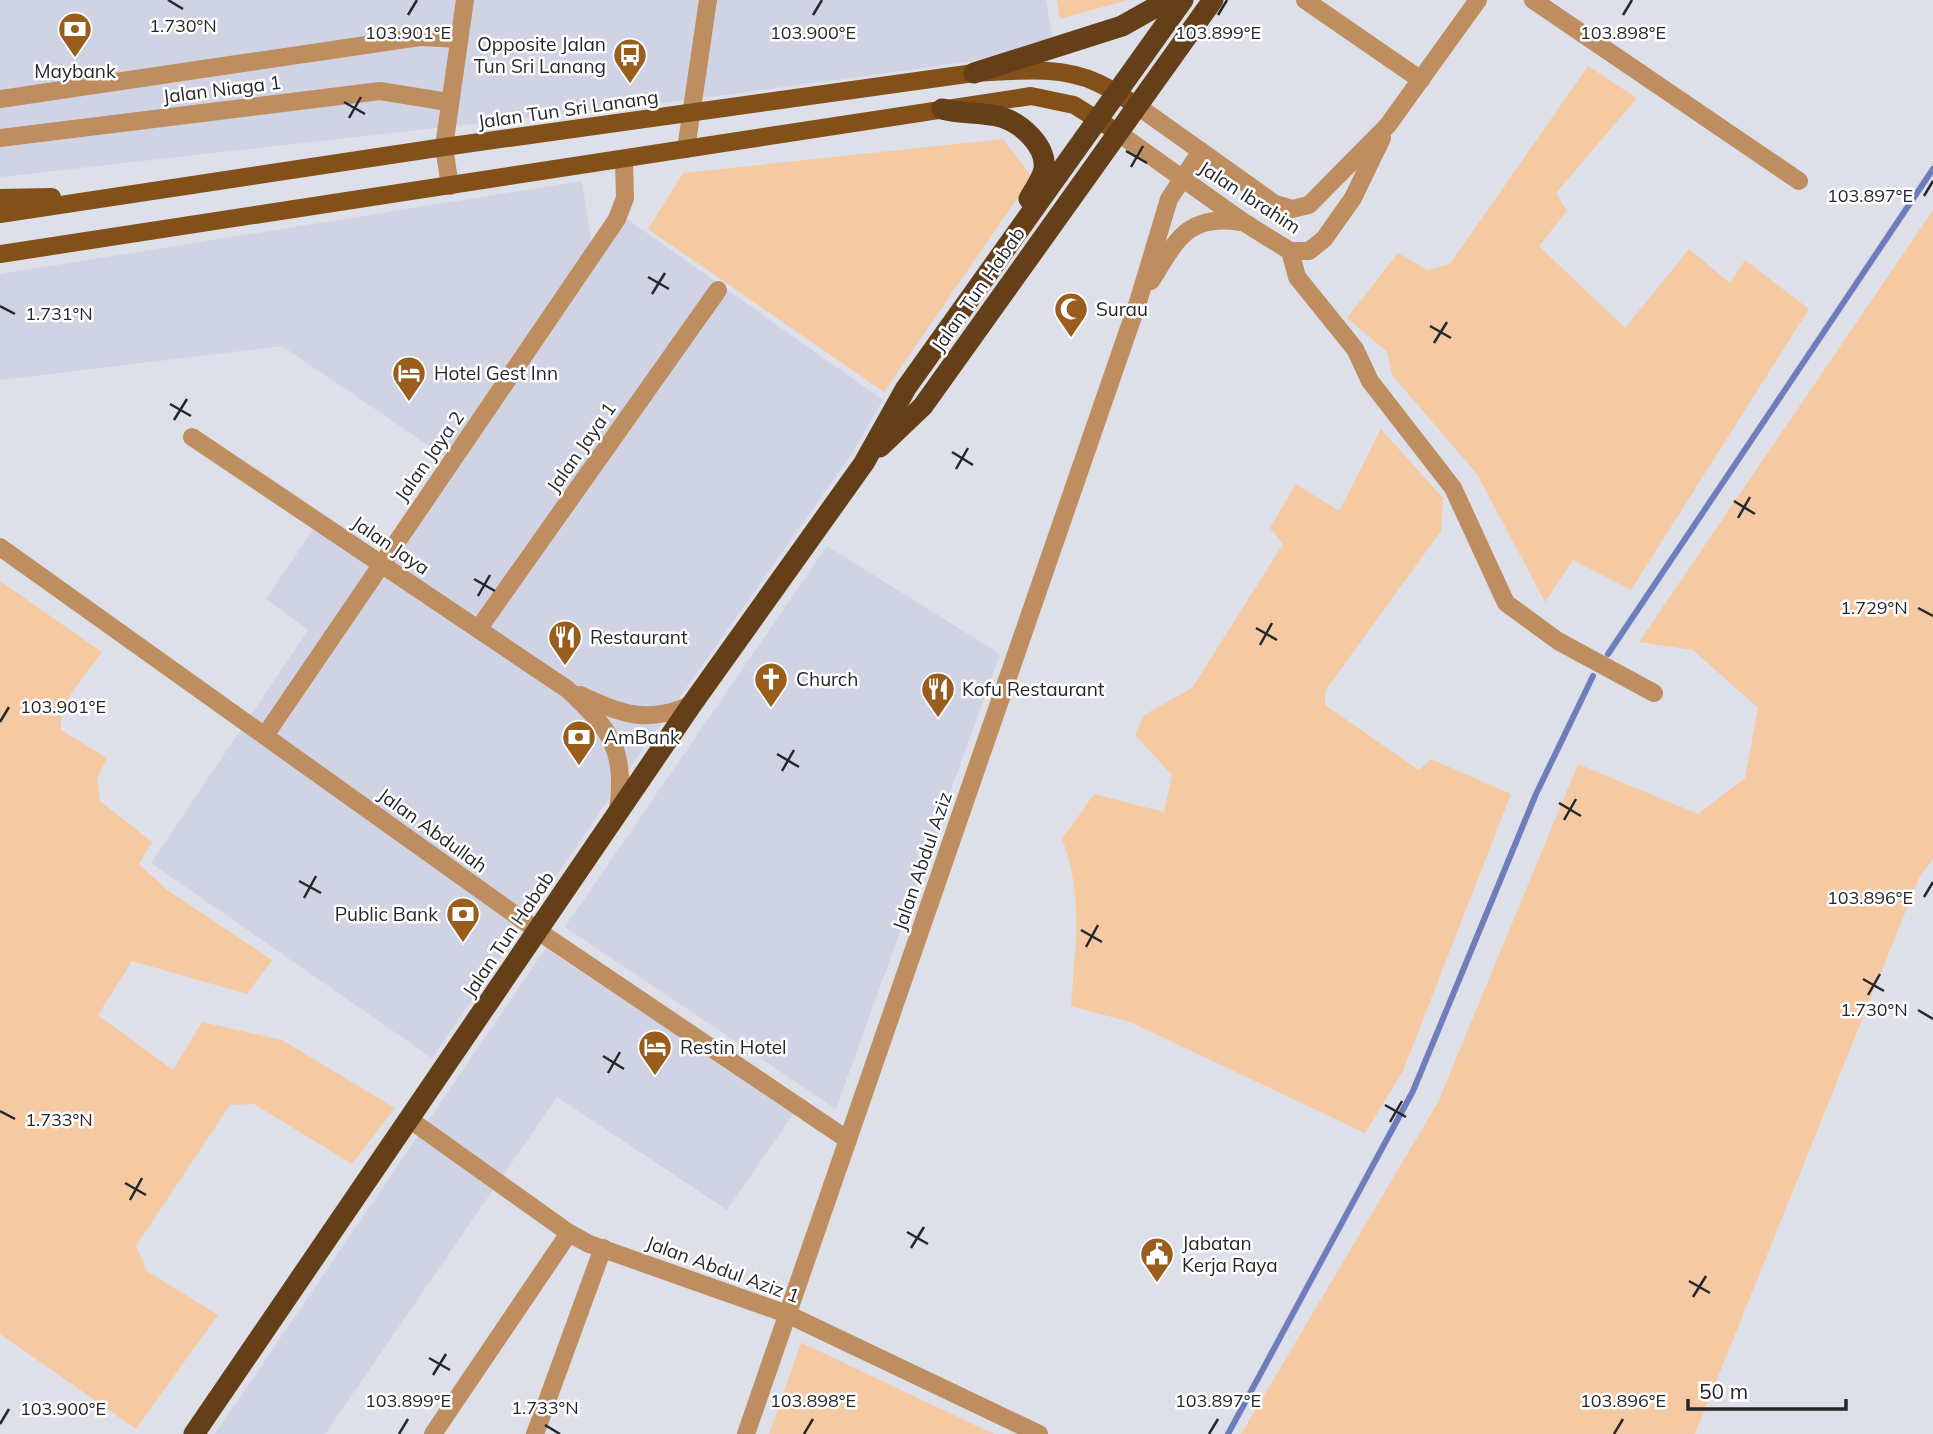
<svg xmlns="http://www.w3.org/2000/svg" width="1933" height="1434" font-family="Mulish,sans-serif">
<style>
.built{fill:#cfd3e3}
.green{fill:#f5caa3}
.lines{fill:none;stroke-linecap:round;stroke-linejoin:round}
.stream{stroke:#6e7ebc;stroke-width:6}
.minor{stroke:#be8e60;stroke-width:18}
.major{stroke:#835019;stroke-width:18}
.highway{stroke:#653f18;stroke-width:21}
.ticks{fill:none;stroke:#26272a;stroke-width:2.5}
.labels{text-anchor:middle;stroke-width:5;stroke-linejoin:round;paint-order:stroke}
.poi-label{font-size:19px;fill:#26272a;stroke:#fff;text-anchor:start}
.street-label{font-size:19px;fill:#26272a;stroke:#fff}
.ticks-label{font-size:18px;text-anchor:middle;fill:#26272a;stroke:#fff;stroke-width:5;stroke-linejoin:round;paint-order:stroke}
</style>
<rect width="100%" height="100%" fill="#dde0e9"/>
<g class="built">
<polygon points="0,0 1046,0 1053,40 988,59 703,98 0,177"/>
<polygon points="582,181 591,242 444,456 282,346 0,380 0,274"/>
<polygon points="627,219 883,400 851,455 638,756 432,1058 151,863 308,630 266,599 323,515 392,561"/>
<polygon points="827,546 1000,654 836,1109 565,927"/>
<polygon points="546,948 794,1113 727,1210 557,1097 325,1434 215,1434"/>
</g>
<g class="green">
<polygon points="1057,0 1128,0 1060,19"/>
<polygon points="1588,66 1637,98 1556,193 1567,211 1539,246 1625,328 1689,249 1730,283 1745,260 1809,309 1631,590 1573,560 1545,602 1477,474 1392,375 1387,352 1347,318 1398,253 1428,270 1450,264"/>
<polygon points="1003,139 1032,177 884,392 648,229 683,173"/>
<polygon points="1933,210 1933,859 1919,878 1695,1434 1241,1434 1438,1102 1578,764 1698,814 1745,778 1758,708 1693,650 1639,642"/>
<path d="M1381,429L1443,498L1441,531L1325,691V705L1419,770L1431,759L1511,794L1403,1071L1365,1133L1130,1022L1071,1006C1075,947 1084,896 1062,839L1094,794L1164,812L1172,775L1135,735L1144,715L1192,688L1283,544L1270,528L1296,484L1339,511Z"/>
<path d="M0,581L102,652C87,674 58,702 61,730L107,758L97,778L100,801L152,842L139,864L166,889L272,960L247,994L132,961L98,1015L173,1070L202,1022L282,1040L395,1108L352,1164L254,1104L230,1105L136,1246L147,1271L218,1315L136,1429L0,1334Z"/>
<polygon points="801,1343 802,1343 994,1434 769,1434"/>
</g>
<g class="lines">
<g class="stream">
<polyline points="1608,654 1933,169"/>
<polyline points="1228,1434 1413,1091 1536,794 1593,676"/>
</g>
<g class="minor">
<polyline points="1305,0 1421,80"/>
<polyline points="1533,0 1799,181"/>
<polyline points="0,99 420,37 459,39"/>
<polyline points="1136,105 1275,204 1292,209 1309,205 1388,125 1478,0"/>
<polyline points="1117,132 1245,223 1290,251 1309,251 1324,239 1353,198 1382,138"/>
<polyline points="0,138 380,91 448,102"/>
<polyline points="686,149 708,0"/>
<polyline points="450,186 444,147 465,0"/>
<polyline points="1290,251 1297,277 1355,349 1370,381 1453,488 1506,603 1558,641 1654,693"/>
<path d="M1151,281C1176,241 1187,213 1241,222"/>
<path d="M192,437L567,689C611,730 626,749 618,811"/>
<polyline points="0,547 538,931 848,1140"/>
<polyline points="479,628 718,290"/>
<path d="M580,695C622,714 648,725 692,704"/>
<polyline points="266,734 617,219 625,198 624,160"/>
<polyline points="409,1119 569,1233 589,1244 787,1314 1039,1434"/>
<polyline points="433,1434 569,1233"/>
<polyline points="535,1434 603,1248"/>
<polyline points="746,1434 1138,302 1169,199 1201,151"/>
</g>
<g class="major">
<polyline points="0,198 52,197"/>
<path d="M0,214L444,147L974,73C1015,71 1060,65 1098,83C1111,89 1124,98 1136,105"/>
<polyline points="0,254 1031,96 1074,105 1117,132"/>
</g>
<g class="highway">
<polyline points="974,73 1122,26 1168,0"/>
<path d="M942,109C961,114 982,112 1001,117C1021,123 1047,146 1044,169C1042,180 1034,189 1029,199"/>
<polyline points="880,447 923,406 1213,0"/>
<polyline points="194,1434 692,704 864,463 906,388 1183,0"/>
</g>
</g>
<path class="ticks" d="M168,0L183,9M408,15L417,0M813,15L822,0M1218,15L1227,0M1623,15L1632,0M344,102L365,114M349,118L361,97M1126,151L1147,163M1131,167L1143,146M1924,196L1933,181M648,277L669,289M652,294L665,273M0,306L15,314M1430,326L1451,338M1434,343L1447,322M170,404L191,416M174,420L187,399M952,452L973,465M956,469L968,448M1734,501L1755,514M1738,518L1750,497M474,579L495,591M478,596L490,575M1918,608L1933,616M1256,628L1277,640M1260,645L1272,623M0,722L9,707M777,754L799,767M782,771L794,750M1559,803L1581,816M1564,820L1576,799M299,881L321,893M1924,897L1933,882M304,898L316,876M1081,930L1102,942M1086,947L1098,925M1863,979L1884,991M1868,995L1880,974M1918,1010L1933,1019M603,1056L624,1069M608,1073L620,1052M1385,1105L1406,1117M0,1111L15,1119M1390,1122L1402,1101M125,1183L146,1195M130,1200L142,1178M907,1232L928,1244M911,1248L924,1227M1689,1281L1710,1293M1693,1297L1706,1276M429,1358L450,1370M433,1375L446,1354M0,1424L9,1409M545,1425L560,1434M399,1434L408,1419M804,1434L813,1419M1209,1434L1218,1419M1614,1434L1623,1419"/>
<defs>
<g id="bank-pin" transform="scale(1.75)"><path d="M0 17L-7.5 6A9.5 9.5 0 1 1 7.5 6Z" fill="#995e1e" stroke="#fff"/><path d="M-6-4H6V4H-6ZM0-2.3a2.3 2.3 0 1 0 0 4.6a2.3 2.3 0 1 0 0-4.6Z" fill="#fff"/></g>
<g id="bus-pin" transform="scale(1.75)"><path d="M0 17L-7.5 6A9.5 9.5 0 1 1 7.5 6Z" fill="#995e1e" stroke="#fff"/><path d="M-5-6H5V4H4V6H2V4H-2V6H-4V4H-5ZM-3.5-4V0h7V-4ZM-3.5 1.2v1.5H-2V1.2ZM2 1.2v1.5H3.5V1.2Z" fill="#fff"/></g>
<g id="mosque-pin" transform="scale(1.75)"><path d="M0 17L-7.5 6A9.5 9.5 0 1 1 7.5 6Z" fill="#995e1e" stroke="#fff"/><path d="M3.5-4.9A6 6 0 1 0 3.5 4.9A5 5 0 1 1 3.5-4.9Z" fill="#fff"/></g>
<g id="hotel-pin" transform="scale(1.75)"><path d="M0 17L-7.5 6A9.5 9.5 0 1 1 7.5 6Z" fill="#995e1e" stroke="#fff"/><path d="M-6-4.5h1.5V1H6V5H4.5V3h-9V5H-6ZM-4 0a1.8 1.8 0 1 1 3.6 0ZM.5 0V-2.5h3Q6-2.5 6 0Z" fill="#fff"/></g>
<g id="restaurant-pin" transform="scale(1.75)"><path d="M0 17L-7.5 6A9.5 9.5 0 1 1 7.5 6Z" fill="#995e1e" stroke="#fff"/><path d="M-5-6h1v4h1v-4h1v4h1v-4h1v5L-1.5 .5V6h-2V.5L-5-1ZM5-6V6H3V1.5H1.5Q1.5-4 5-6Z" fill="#fff"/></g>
<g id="church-pin" transform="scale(1.75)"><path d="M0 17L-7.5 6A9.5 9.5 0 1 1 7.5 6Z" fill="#995e1e" stroke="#fff"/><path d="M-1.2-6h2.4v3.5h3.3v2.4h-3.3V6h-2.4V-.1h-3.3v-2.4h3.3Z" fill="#fff"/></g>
<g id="civic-pin" transform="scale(1.75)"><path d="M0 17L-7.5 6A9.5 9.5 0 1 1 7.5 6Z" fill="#995e1e" stroke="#fff"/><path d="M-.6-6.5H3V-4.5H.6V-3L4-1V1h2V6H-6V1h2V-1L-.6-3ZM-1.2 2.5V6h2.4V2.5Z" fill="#fff"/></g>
</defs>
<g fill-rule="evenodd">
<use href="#bank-pin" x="75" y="29"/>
<use href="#bus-pin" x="630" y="55"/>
<use href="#mosque-pin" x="1071" y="309"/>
<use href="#hotel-pin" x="409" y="373"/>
<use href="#restaurant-pin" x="565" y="637"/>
<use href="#church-pin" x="771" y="679"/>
<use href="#restaurant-pin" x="938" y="689"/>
<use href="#bank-pin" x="579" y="737"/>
<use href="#bank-pin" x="463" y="914"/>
<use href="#hotel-pin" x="655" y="1047"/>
<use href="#civic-pin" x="1157" y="1254"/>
</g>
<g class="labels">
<g class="poi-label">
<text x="606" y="51" text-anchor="end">Opposite Jalan<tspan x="606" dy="22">Tun Sri Lanang</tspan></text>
<text x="75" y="78" text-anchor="middle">Maybank</text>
<text x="1096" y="316">Surau</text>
<text x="434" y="380">Hotel Gest Inn</text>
<text x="590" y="644">Restaurant</text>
<text x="796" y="686">Church</text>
<text x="962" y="696">Kofu Restaurant</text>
<text x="604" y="744">AmBank</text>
<text x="438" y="921" text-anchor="end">Public Bank</text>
<text x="680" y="1054">Restin Hotel</text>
<text x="1182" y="1250">Jabatan<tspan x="1182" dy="22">Kerja Raya</tspan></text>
</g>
<g class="street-label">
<text transform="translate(222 89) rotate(-7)" y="7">Jalan Niaga 1</text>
<text transform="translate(568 109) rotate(-8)" y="7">Jalan Tun Sri Lanang</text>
<text transform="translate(1250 197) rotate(33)" y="7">Jalan Ibrahim</text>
<text transform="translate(978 289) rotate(-55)" y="7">Jalan Tun Habab</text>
<text transform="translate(581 447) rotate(-55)" y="7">Jalan Jaya 1</text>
<text transform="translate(429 456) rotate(-55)" y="7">Jalan Jaya 2</text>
<text transform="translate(391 545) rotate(34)" y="7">Jalan Jaya</text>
<text transform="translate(433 830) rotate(36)" y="7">Jalan Abdullah</text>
<text transform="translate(922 861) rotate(-71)" y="7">Jalan Abdul Aziz</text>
<text transform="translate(508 934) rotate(-56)" y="7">Jalan Tun Habab</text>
<text transform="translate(723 1269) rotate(20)" y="7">Jalan Abdul Aziz 1</text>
</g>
</g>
<g class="ticks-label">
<text x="183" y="32">1.730°N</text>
<text x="408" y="39">103.901°E</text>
<text x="813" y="39">103.900°E</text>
<text x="1218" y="39">103.899°E</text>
<text x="1623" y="39">103.898°E</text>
<text x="1870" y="202">103.897°E</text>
<text x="59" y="320">1.731°N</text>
<text x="1874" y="614">1.729°N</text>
<text x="63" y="713">103.901°E</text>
<text x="1870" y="904">103.896°E</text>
<text x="1874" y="1016">1.730°N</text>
<text x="59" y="1126">1.733°N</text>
<text x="408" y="1407">103.899°E</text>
<text x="813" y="1407">103.898°E</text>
<text x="1218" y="1407">103.897°E</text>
<text x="1623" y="1407">103.896°E</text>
<text x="545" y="1414">1.733°N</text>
<text x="63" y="1415">103.900°E</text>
</g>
<path d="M1688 1399v10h158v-10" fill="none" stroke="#26272a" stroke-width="3.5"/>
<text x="1699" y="1399" font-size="21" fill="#26272a" stroke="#ffffff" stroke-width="5" paint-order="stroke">50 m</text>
</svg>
